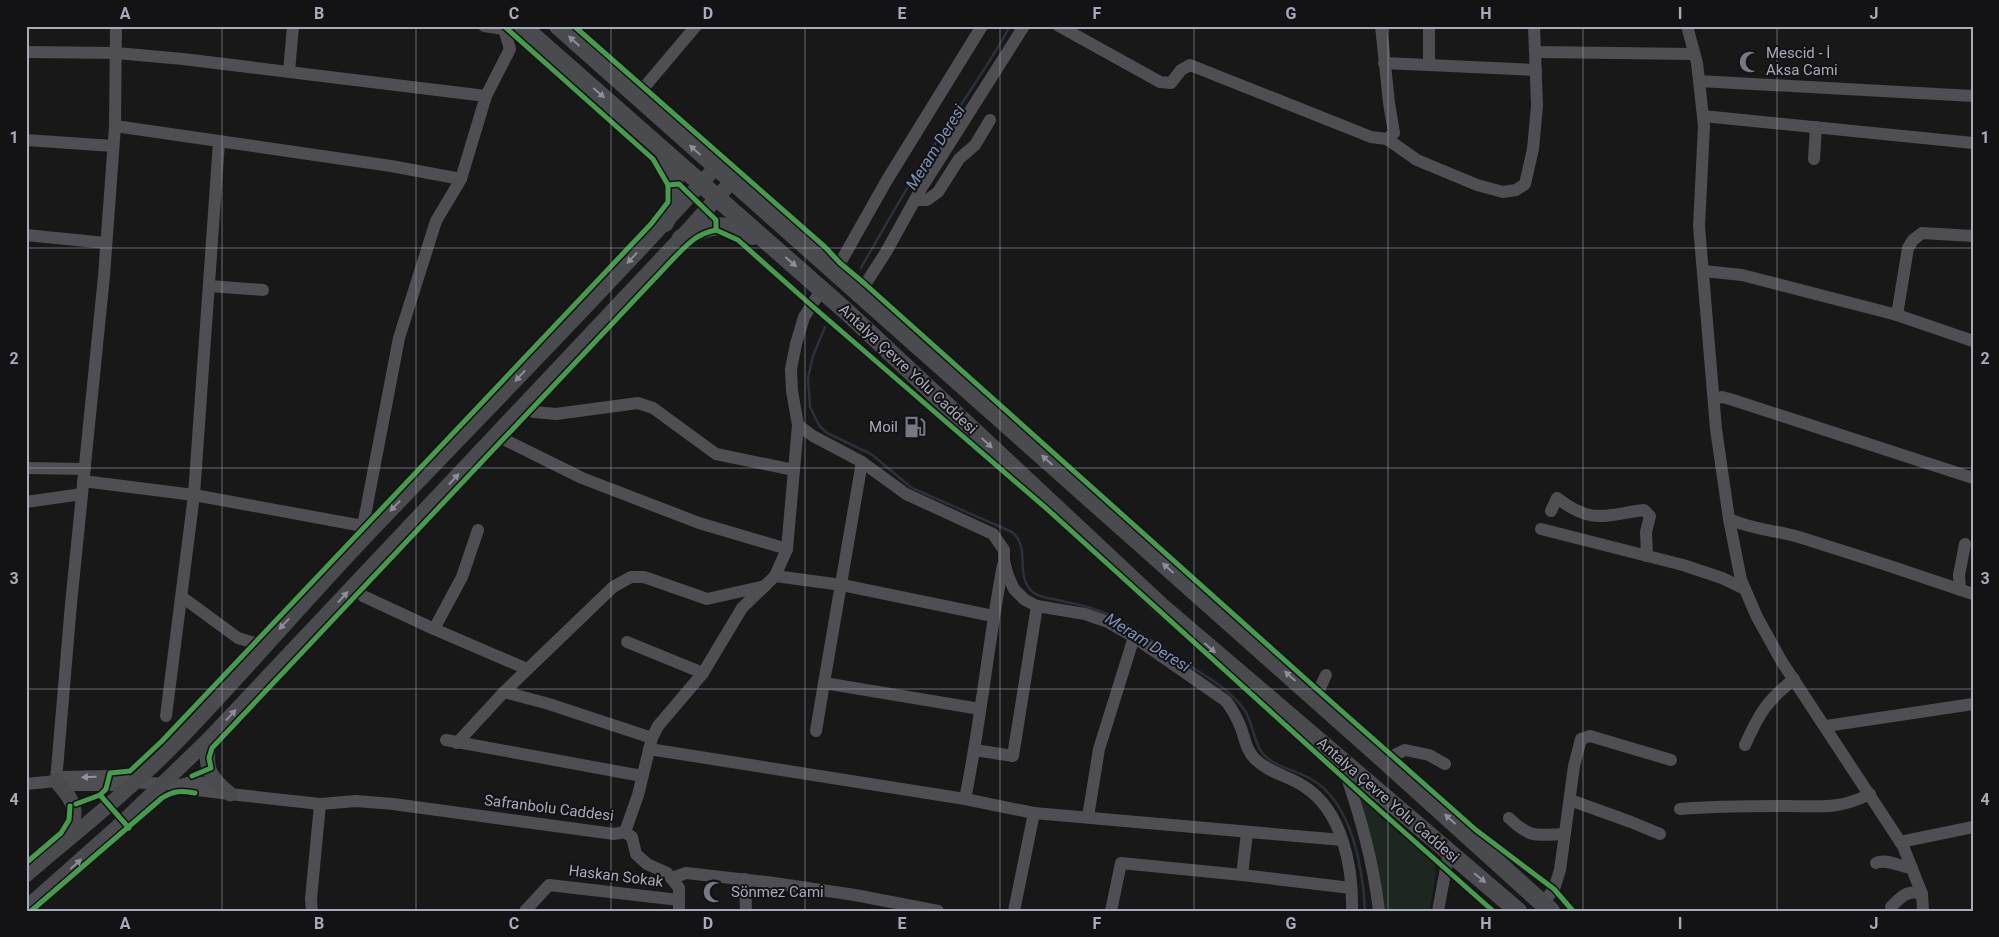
<svg xmlns="http://www.w3.org/2000/svg" width="1999" height="937" font-family="Roboto,sans-serif">
<style>
.green{fill:#1e2620}
.lines{fill:none;stroke-linecap:round;stroke-linejoin:round}
.stream{stroke:#2a313c;stroke-width:2.5}
.minor{stroke:#4e4e53;stroke-width:12}
.major{stroke:#4a4b4f;stroke-width:15}
.highway{stroke:#4a4b4f;stroke-width:18}
.cycleway-casing{stroke:#131215;stroke-width:8}
.cycleway{stroke:#469c4c;stroke-width:5}
.oneway{fill:#8c8e9a}
.oneway2{fill:#9294a0}
.grid{fill:none;stroke:#a8abba;stroke-width:1;stroke-opacity:0.55}
.labels{text-anchor:middle;stroke-width:4;stroke-linejoin:round;paint-order:stroke}
.poi-label{font-size:15px;fill:#a8abba;stroke:#131215;text-anchor:start}
.street-label{font-size:15px;fill:#a8abba;stroke:#131215}
.water-label{font-size:16px;font-style:italic;fill:#7d92b8;stroke:#131215}
.neatline{fill:none;stroke:#a8abba;stroke-width:2}
.grid-label{font-size:16px;text-anchor:middle;font-weight:bold;fill:#a8abba}
</style>
<rect width="100%" height="100%" fill="#181819"/>
<polygon class="green" points="1362,796 1434,861 1436,871 1430,911 1380,911 1360,798"/>
<g class="lines">
<g class="stream">
<path d="M861,268C891,215 922,161 957,111C975,83 994,56 1010,26"/>
<path d="M825,327L813,356L808,378L810,407L819,425L827,433L871,454L912,488L1012,532C1032,548 1013,577 1034,593C1043,599 1056,599 1066,602C1084,605 1100,610 1116,618C1136,629 1154,643 1173,655C1196,671 1226,685 1243,708C1254,722 1253,744 1264,755C1276,767 1297,771 1311,779C1352,802 1363,868 1365,911"/>
</g>
<g class="minor">
<polyline points="484,26 504,29 507,26"/>
<polyline points="1059,26 1160,82 1171,83 1181,70 1190,65 1371,137 1387,139 1394,133 1389,103 1381,26"/>
<polyline points="1429,26 1429,65"/>
<polyline points="1687,26 1697,63 1704,126 1699,226 1716,429 1729,519 1741,580 1757,617 1782,662 1903,846 1922,894 1923,911"/>
<polyline points="26,52 116,53 183,59 486,96"/>
<polyline points="1536,52 1694,54"/>
<polyline points="1384,63 1536,70"/>
<polyline points="289,72 293,26"/>
<polyline points="1699,81 1973,96"/>
<polyline points="636,97 696,26"/>
<polyline points="1703,116 1973,143"/>
<polyline points="115,126 391,166 461,179"/>
<polyline points="1387,139 1417,160 1477,185 1503,192 1516,190 1525,184 1533,149 1537,106 1534,26"/>
<polyline points="26,140 113,146"/>
<polyline points="1814,159 1816,127"/>
<polyline points="915,200 927,200 938,192 959,159 975,145 990,120"/>
<polyline points="26,235 106,243"/>
<polyline points="1703,271 1742,275 1897,315 1973,341"/>
<polyline points="835,272 887,180 982,26"/>
<polyline points="209,286 263,290"/>
<polyline points="859,294 886,252 922,187 1024,26"/>
<polyline points="1897,315 1908,248 1913,240 1922,233 1973,236"/>
<polyline points="1714,399 1722,397 1733,400 1973,478"/>
<polyline points="522,405 534,412 556,414 638,403 653,408 716,454 794,470"/>
<path d="M798,425L813,436L862,462L906,494L993,534L1004,550V561L1008,576L1014,589L1025,600L1037,606L1085,614L1108,622L1134,637L1226,701C1233,710 1237,718 1241,728C1245,739 1246,750 1255,759C1269,773 1289,776 1305,787C1343,812 1353,868 1352,911"/>
<polyline points="495,435 582,478 699,523 787,549"/>
<polyline points="862,462 824,683 980,709"/>
<polyline points="26,468 85,469"/>
<polyline points="83,481 194,495 363,526 369,532"/>
<polyline points="26,502 82,494"/>
<path d="M1551,511L1557,498C1592,525 1605,515 1644,510L1650,516L1646,532L1647,556"/>
<path d="M1729,519C1754,530 1774,530 1799,537C1857,555 1915,574 1973,594"/>
<polyline points="363,526 399,338 436,221 461,179 486,96 510,49 504,29"/>
<polyline points="1541,529 1683,565 1722,578 1745,589"/>
<polyline points="775,576 842,585 993,616"/>
<polyline points="1960,590 1959,575 1965,544"/>
<polyline points="363,596 434,629 527,669"/>
<polyline points="182,597 238,638 264,646"/>
<polyline points="434,629 462,577 478,530"/>
<polyline points="627,642 703,673"/>
<polyline points="504,692 549,704 652,738"/>
<polyline points="1315,699 1326,675"/>
<polyline points="166,716 194,495 219,142"/>
<polyline points="1826,726 1973,704"/>
<polyline points="816,731 824,683"/>
<polyline points="446,740 642,776"/>
<polyline points="457,743 504,692 613,587 631,577 644,577 707,599 765,586"/>
<path d="M1745,745C1760,712 1766,702 1794,679"/>
<polyline points="649,749 965,799 1034,813 1342,840"/>
<polyline points="975,750 1013,756 1037,606"/>
<polyline points="1384,760 1405,750 1429,755 1445,764"/>
<path d="M1341,761C1359,810 1373,859 1379,911"/>
<polyline points="56,781 71,604 104,276 115,126 116,26"/>
<path d="M131,782L182,785L189,789L230,794C216,786 196,777 182,785"/>
<polyline points="26,784 56,781 63,777 109,776 115,776 131,782 120,785 64,785 56,781"/>
<polyline points="230,794 320,804 356,801 393,804 614,834 625,832 638,795 652,738 658,726 703,673 742,608 775,576 787,549 798,425 792,391 791,369 796,344 804,317 822,289"/>
<path d="M965,799C981,722 988,643 1003,565"/>
<polyline points="1570,800 1631,822 1660,834"/>
<path d="M1680,809C1716,806 1752,806 1788,806C1821,806 1838,810 1870,794"/>
<polyline points="1088,817 1099,749 1134,637"/>
<path d="M1509,818C1531,839 1536,835 1565,834"/>
<polyline points="625,832 632,837 636,854 647,864 667,873 679,888 679,911"/>
<polyline points="1900,842 1973,827"/>
<path d="M1876,863C1886,858 1900,867 1912,868"/>
<polyline points="1242,875 1351,888"/>
<polyline points="672,878 686,873 767,882 855,895 938,911"/>
<polyline points="745,879 746,911"/>
<polyline points="1543,903 1554,889 1560,870 1574,766 1581,739 1590,736 1671,760"/>
<path d="M1891,907C1901,897 1907,889 1922,894"/>
<polyline points="312,911 311,899 320,804"/>
<polyline points="525,911 549,885 679,900"/>
<polyline points="1014,911 1034,813"/>
<polyline points="1111,911 1121,863 1242,875 1247,833"/>
<polyline points="1438,911 1449,852"/>
</g>
<g class="major">
<path d="M209,739C205,768 207,775 230,794"/>
<path d="M56,781C74,802 81,810 66,836"/>
<path d="M26,875C76,832 129,791 175,744C242,675 304,601 370,532C485,411 603,292 715,168"/>
<polyline points="26,908 124,821 209,739 681,238 731,182"/>
</g>
<g class="highway">
<polyline points="522,26 847,312 1161,606 1518,911"/>
<polyline points="558,26 1384,760 1551,911"/>
<path d="M665,153C678,181 679,195 665,223"/>
<path d="M681,238C711,226 722,220 753,236"/>
</g>
<g class="cycleway-casing">
<g id="cycleway">
<polyline points="504,26 653,159 668,185 679,184 716,220 716,230 738,240 811,305 1047,509 1368,800 1493,911"/>
<polyline points="574,26 825,247 840,263 865,284 1319,691 1476,830 1554,889 1573,911"/>
<path d="M192,776L211,768L209,758L212,748L674,258C688,244 696,234 716,230"/>
<polyline points="100,795 106,789 110,773 130,771 162,741 651,224 668,202 668,185"/>
<polyline points="76,804 100,795 129,828"/>
<polyline points="26,863 61,833 69,820 70,806"/>
<path d="M31,911L162,798C173,791 182,790 195,793"/>
</g>
</g>
<use href="#cycleway" class="cycleway"/>
</g>
<defs><path id="oneway-solid" d="M-6-.8H1V-3.2L6.5 0L1 3.2V.8H-6Z" transform="scale(1.25)"/></defs>
<g class="oneway">
<use href="#oneway-solid" transform="translate(574 41) rotate(-138)"/>
<use href="#oneway-solid" transform="translate(599 93) rotate(41)"/>
<use href="#oneway-solid" transform="translate(695 150) rotate(-138)"/>
<use href="#oneway-solid" transform="translate(632 258) rotate(133)"/>
<use href="#oneway-solid" transform="translate(791 262) rotate(41)"/>
<use href="#oneway-solid" transform="translate(520 376) rotate(133)"/>
<use href="#oneway-solid" transform="translate(987 443) rotate(43)"/>
<use href="#oneway-solid" transform="translate(1047 460) rotate(-138)"/>
<use href="#oneway-solid" transform="translate(454 479) rotate(-47)"/>
<use href="#oneway-solid" transform="translate(395 506) rotate(134)"/>
<use href="#oneway-solid" transform="translate(1168 568) rotate(-138)"/>
<use href="#oneway-solid" transform="translate(343 597) rotate(-47)"/>
<use href="#oneway-solid" transform="translate(284 624) rotate(133)"/>
<use href="#oneway-solid" transform="translate(1210 648) rotate(41)"/>
<use href="#oneway-solid" transform="translate(1290 676) rotate(-138)"/>
<use href="#oneway-solid" transform="translate(231 715) rotate(-47)"/>
<use href="#oneway-solid" transform="translate(1450 819) rotate(-138)"/>
<use href="#oneway-solid" transform="translate(76 864) rotate(-42)"/>
<use href="#oneway-solid" transform="translate(1480 878) rotate(40)"/>
</g>
<use class="oneway2" href="#oneway-solid" transform="translate(89 777) rotate(179)"/>
<path class="grid" d="M222,26V911M416,26V911M611,26V911M805,26V911M1000,26V911M1194,26V911M1388,26V911M1583,26V911M1777,26V911M26,248H1973M26,468H1973M26,689H1973"/>
<defs>
<g id="mosque-bare" transform="scale(1.725)"><path d="M3.5-4.9A6 6 0 1 0 3.5 4.9A5 5 0 1 1 3.5-4.9Z" fill="#767882" stroke="#131215" stroke-width="2.5" paint-order="stroke"/></g>
<g id="fuel-bare" transform="scale(1.725)"><path d="M-5.5-6h7V0h2V4h1.3V-2.5L3-4.5l.8-.8L6-3V5H2.5V1h-1V6h-7ZM-4.2-4.7v3.2H.2V-4.7Z" fill="#767882" stroke="#131215" stroke-width="2.5" paint-order="stroke"/></g>
</defs>
<g fill-rule="evenodd">
<use href="#mosque-bare" x="1750" y="62"/>
<use href="#fuel-bare" x="915" y="427"/>
<use href="#mosque-bare" x="714" y="892"/>
</g>
<g class="labels">
<g class="poi-label">
<text x="1766" y="58">Mescid - İ<tspan x="1766" dy="17">Aksa Cami</tspan></text>
<text x="898" y="432" text-anchor="end">Moil</text>
<text x="731" y="897">Sönmez Cami</text>
</g>
<g class="street-label">
<text transform="translate(908 369) rotate(43)" y="5">Antalya Çevre Yolu Caddesi</text>
<text transform="translate(1388 800) rotate(41)" y="5">Antalya Çevre Yolu Caddesi</text>
<text transform="translate(549 808) rotate(7)" y="5">Safranbolu Caddesi</text>
<text transform="translate(616 876) rotate(7)" y="5">Haskan Sokak</text>
</g>
<g class="water-label">
<text transform="translate(935 147) rotate(-58)" y="6">Meram Deresi</text>
<text transform="translate(1148 642) rotate(32)" y="6">Meram Deresi</text>
</g>
</g>
<rect width="1999" height="937" fill="none" stroke="#131215" stroke-width="55"/>
<rect x="28" y="28" width="1944" height="882" class="neatline"/>
<g class="grid-label">
<text x="125" y="19">A</text>
<text x="319" y="19">B</text>
<text x="514" y="19">C</text>
<text x="708" y="19">D</text>
<text x="902" y="19">E</text>
<text x="1097" y="19">F</text>
<text x="1291" y="19">G</text>
<text x="1486" y="19">H</text>
<text x="1680" y="19">I</text>
<text x="1874" y="19">J</text>
<text x="14" y="143">1</text>
<text x="1985" y="143">1</text>
<text x="14" y="364">2</text>
<text x="1985" y="364">2</text>
<text x="14" y="584">3</text>
<text x="1985" y="584">3</text>
<text x="14" y="805">4</text>
<text x="1985" y="805">4</text>
<text x="125" y="929">A</text>
<text x="319" y="929">B</text>
<text x="514" y="929">C</text>
<text x="708" y="929">D</text>
<text x="902" y="929">E</text>
<text x="1097" y="929">F</text>
<text x="1291" y="929">G</text>
<text x="1486" y="929">H</text>
<text x="1680" y="929">I</text>
<text x="1874" y="929">J</text>
</g>
</svg>
